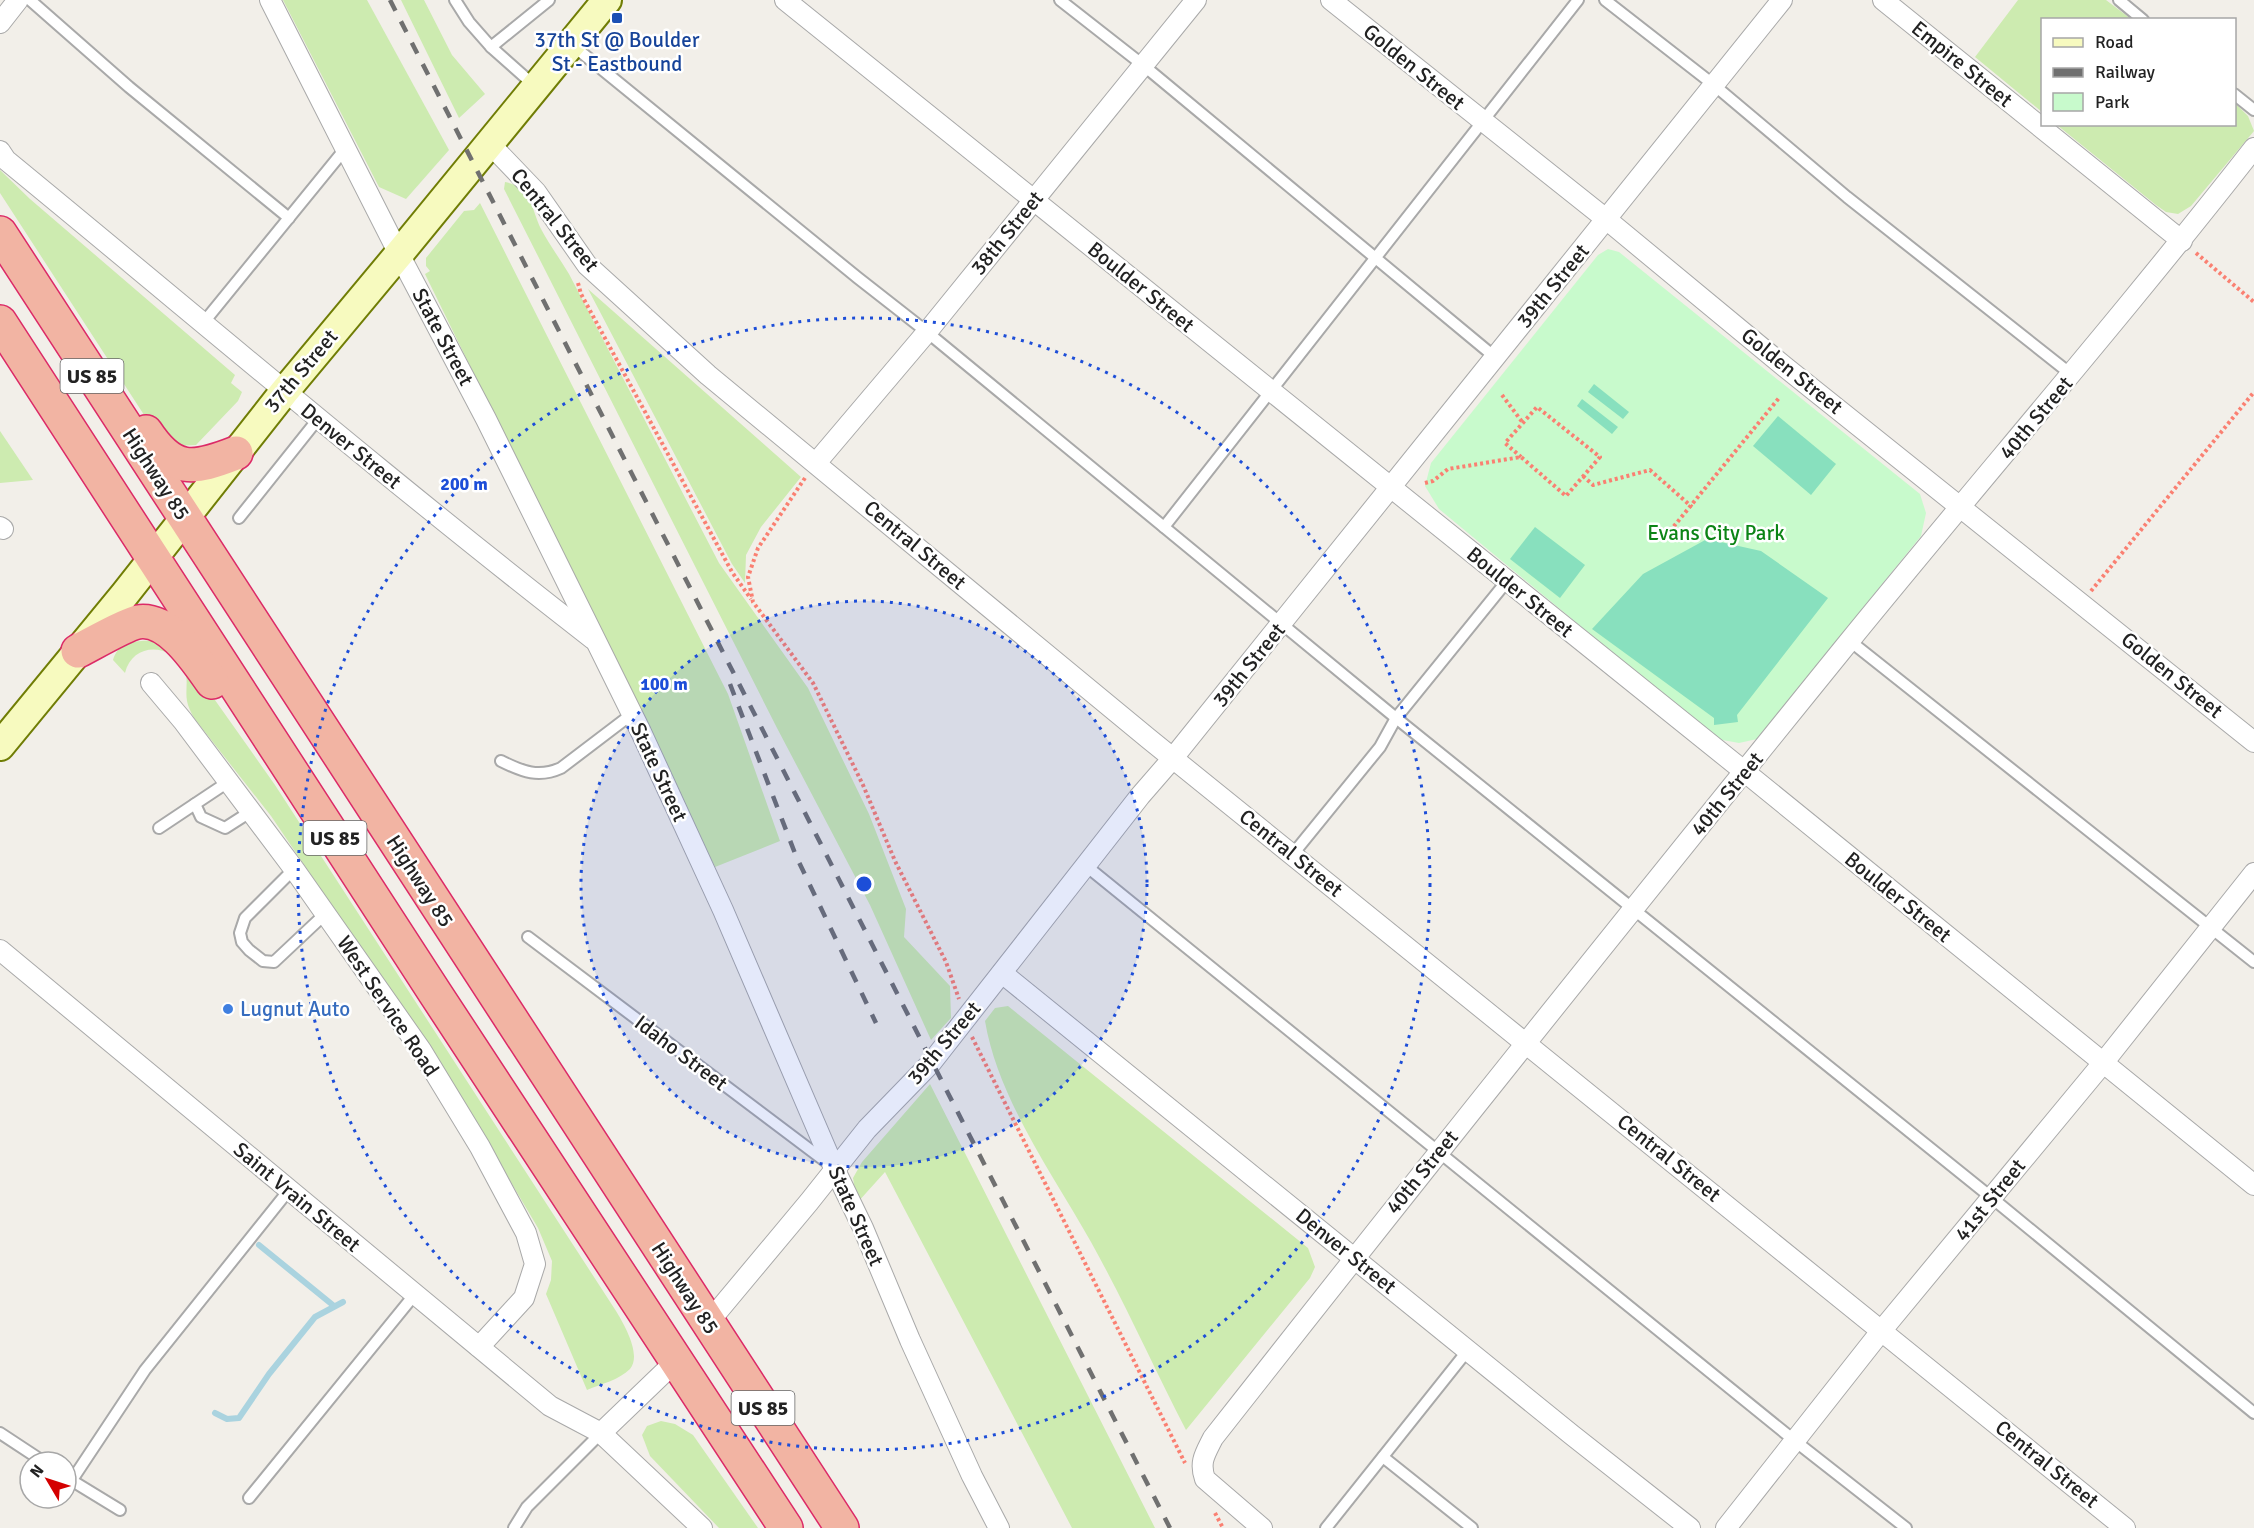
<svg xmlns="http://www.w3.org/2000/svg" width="2254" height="1528" font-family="Signika,sans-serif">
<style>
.grass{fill:#cdebb0}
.park{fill:#c8facc}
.pitch{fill:#88e0be}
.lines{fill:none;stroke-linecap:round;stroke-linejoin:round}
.stream{stroke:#aad3df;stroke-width:6}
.service-casing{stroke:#a9a9a9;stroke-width:14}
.minor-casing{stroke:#a9a9a9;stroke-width:22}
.secondary-casing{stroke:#707d05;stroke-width:32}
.trunk-casing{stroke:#dc2a67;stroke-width:36}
.path{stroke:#fa8072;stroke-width:4;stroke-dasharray:3 3;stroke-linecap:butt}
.service{stroke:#fff;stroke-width:10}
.minor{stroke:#fff;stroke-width:20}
.secondary{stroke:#f7fabf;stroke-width:28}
.trunk{stroke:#f2b4a3;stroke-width:33}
.rail{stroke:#707070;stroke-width:4.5;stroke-dasharray:12 12;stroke-linecap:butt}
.ring{fill:none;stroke:#1d4ed8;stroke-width:3;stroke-dasharray:3 6}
.transit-dot{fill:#1a4fb4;stroke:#fff;stroke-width:2}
.shop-dot{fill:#3f7fe0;stroke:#fff;stroke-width:2}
.labels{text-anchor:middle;stroke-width:5;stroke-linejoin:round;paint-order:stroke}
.shield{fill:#fff;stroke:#646464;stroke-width:1.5}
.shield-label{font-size:20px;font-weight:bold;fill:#222}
.transit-label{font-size:21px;fill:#164399;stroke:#fff}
.street-label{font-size:21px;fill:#222;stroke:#fff}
.park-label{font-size:21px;fill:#0c8416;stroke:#fff}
.shop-label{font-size:21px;fill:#366cbe;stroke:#fff;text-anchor:start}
.centre{fill:#1d4ed8;stroke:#fff;stroke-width:3}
.ring-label{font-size:18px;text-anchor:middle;font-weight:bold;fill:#1d4ed8;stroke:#fff;stroke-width:5;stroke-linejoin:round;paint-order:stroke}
</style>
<rect width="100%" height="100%" fill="#f2efe9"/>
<g class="grass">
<polygon points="283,0 367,0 449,150 406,199 379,187"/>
<polygon points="401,0 424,0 452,55 485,94 459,118"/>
<polygon points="2018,0 2106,0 2131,19 2042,20 2042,112 1975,57"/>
<polygon points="2235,103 2248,116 2254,131 2191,206 2178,214 2166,212 2156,205 2057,125 2234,124"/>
<polygon points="0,170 30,199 235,375 231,383 242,392 238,401 196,445 177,446 161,441 0,193"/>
<path d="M505,182C532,187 531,208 541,229C549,244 560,259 569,274L719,563L808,688L869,814L906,909L904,937L950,986L951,1018L931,1040L870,905L777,728L504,189Z"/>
<polygon points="480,203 728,694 780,841 715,867 425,274 430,271 426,266 426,258 464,211 474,210"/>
<polygon points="588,289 801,477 761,527 746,555 745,583 732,564"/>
<polygon points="0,431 33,480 0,483"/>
<path d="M153,641L193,669L275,785L616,1311C624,1324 642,1355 630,1369C619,1380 601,1384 587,1390L546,1294L551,1280L552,1261L538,1228L453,1084L271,816L194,718C191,712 188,707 187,701C185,689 189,680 184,669C170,642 132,643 125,673L113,660C118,642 137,640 153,641Z"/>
<path d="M1008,1006L1308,1248L1315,1267L1310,1278L1186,1430C1154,1368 1125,1303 1091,1242C1053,1174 998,1099 985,1021L995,1008Z"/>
<polygon points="930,1084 1155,1528 1072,1528 885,1172 857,1203 853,1178 862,1162"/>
<polygon points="661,1421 675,1424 693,1435 758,1528 719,1528 650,1456 642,1435 647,1426"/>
</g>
<polygon class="park" points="1608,249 1619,252 1920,494 1926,513 1921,536 1757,739 1739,743 1717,739 1439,509 1425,486 1431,463 1598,255"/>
<g class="pitch">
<polygon points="1594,384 1629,412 1623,419 1588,392"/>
<polygon points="1582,399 1618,427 1612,434 1577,406"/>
<polygon points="1778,416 1836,464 1811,495 1753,446"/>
<polygon points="1535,527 1585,565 1560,598 1510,559"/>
<polygon points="1707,539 1761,551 1828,598 1737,715 1738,722 1714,725 1714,718 1592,629 1643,574"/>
</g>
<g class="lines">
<g class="stream">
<polyline points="259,1245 334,1306"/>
<polyline points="215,1413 227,1419 239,1418 269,1374 315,1317 343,1302"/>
</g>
<g class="service-casing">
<g id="service">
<polyline points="30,0 129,87 289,218"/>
<polyline points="455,0 469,22 491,47"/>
<polyline points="1060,0 1143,65 1496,358"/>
<polyline points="1605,0 1714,85 1847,197 2072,375"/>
<polyline points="2119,0 2143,20"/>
<polyline points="571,44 858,278 927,332 1396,718 1992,1198 2254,1413"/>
<polyline points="536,87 491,47 549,0"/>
<polyline points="2234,94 2254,110"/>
<polyline points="204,322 345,149"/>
<polyline points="239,518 318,419"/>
<polyline points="1164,527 1578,0"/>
<polyline points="1850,641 2254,962"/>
<path d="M501,761C523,772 539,778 561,768L632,714"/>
<polyline points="195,804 201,817 225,828 250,812"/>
<polyline points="159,828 228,782"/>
<polyline points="1293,854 1380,747 1396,718 1507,581"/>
<polyline points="1085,865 1795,1441 1906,1528"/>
<polyline points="294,869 245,918 240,933 242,942 249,950 263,961 274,962 325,914"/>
<polyline points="528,937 829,1164"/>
<polyline points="0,1433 44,1462"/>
<polyline points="1383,1457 1472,1528"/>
<polyline points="66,1477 120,1510"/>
<polyline points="72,1480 145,1370 289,1190"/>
<polyline points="249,1498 415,1294"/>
<polyline points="514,1528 527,1507 601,1433"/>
<polyline points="1326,1528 1468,1350"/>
</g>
</g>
<g class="minor-casing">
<g id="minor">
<polyline points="270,0 399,254 486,419 641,732 723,910 834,1168 863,1228 910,1340 972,1476 999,1528"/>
<polyline points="785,0 1745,772 2254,1185"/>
<polyline points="1331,0 1606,219 1785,367 2254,742"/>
<polyline points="1883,0 2182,241"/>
<polyline points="0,23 18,0"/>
<polyline points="490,144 536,192 587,265 708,375 1149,739 2125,1528"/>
<path d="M0,151L6,160C201,320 393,484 593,639"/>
<polyline points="816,463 927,332 1196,0"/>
<polyline points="0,527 3,529"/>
<polyline points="151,683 183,721 294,869 421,1050 480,1147 526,1233 535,1264 524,1298 479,1347"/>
<polyline points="0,950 550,1406 601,1433 702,1528"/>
<polyline points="1002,973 1572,1435 1690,1528"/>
<polyline points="708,1323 809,1202 867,1129 931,1063 1140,796 1173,758 1782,0"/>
<polyline points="601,1433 677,1360"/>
<path d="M1262,1528L1205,1479C1199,1462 1205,1454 1213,1438C1422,1172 1634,907 1847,644C1982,478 2122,317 2254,148"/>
<polyline points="1726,1528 1882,1330 2103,1063 2254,873"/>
</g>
</g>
<g class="secondary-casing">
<polyline id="secondary" points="0,746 125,594 284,392 399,254 607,0"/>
</g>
<g class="trunk-casing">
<g id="trunk">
<polyline points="0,233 842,1528"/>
<polyline points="0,322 435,993 786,1528"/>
<path d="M146,432C173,473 193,470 236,453"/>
<path d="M78,651C92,644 126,624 138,622C169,617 197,661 212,682"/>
</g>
</g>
<g class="path">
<polyline points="2196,253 2254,302"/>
<polyline points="578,283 581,294 732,572 751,599"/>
<polyline points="1502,395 1523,423"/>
<polyline points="1583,476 1593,485 1650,470 1692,507"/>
<polyline points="805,478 758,548 748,577 753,602 813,683 863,785 895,861 946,962 959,999"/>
<polyline points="1425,483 1433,481 1448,469 1521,457 1566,496 1600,457 1537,407 1505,443 1521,457"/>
<polyline points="1670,531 1779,398"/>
<polyline points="2091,591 2254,392"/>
<polyline points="972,1037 1185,1463"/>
<polyline points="1215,1513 1223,1528"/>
</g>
<use href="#service" class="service"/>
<use href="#minor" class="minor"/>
<use href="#secondary" class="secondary"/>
<use href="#trunk" class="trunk"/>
<g class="rail">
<polyline points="390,0 1170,1528"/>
<polyline points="730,684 796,856 876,1023"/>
</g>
</g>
<circle cx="864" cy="884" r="283" fill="#1d4ed8" fill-opacity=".12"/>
<g class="ring">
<circle cx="864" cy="884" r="283"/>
<circle cx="864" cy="884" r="566"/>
</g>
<rect class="transit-dot" x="611" y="12" width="12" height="12" rx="3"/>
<circle class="shop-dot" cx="228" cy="1009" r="6"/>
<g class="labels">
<g class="shield">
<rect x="60.5" y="359" width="63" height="34" rx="4.5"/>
<rect x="303.5" y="821" width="63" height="34" rx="4.5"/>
<rect x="731.5" y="1391" width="63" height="34" rx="4.5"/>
</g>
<g class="shield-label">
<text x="92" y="383">US 85</text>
<text x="335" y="845">US 85</text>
<text x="763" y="1415">US 85</text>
</g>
<g class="transit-label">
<text x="617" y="47">37th St @ Boulder<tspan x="617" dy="24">St - Eastbound</tspan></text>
</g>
<g class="street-label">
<text transform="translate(1962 64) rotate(39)" y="7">Empire Street</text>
<text transform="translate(1414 67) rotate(39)" y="7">Golden Street</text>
<text transform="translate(555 220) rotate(51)" y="7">Central Street</text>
<text transform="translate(1007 233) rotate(-51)" y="7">38th Street</text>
<text transform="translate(1553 286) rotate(-51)" y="7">39th Street</text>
<text transform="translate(1141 287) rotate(39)" y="7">Boulder Street</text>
<text transform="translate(443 337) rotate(62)" y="7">State Street</text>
<text transform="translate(301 371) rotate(-50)" y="7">37th Street</text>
<text transform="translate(1792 371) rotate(39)" y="7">Golden Street</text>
<text transform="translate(2036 418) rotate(-50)" y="7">40th Street</text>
<text transform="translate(351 446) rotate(39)" y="7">Denver Street</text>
<text transform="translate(156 474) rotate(57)" y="7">Highway 85</text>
<text transform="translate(915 545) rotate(40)" y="7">Central Street</text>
<text transform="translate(1520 592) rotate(39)" y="7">Boulder Street</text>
<text transform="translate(1249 665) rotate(-51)" y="7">39th Street</text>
<text transform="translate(2172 675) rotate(39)" y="7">Golden Street</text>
<text transform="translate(659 772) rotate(65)" y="7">State Street</text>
<text transform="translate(1727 794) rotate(-51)" y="7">40th Street</text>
<text transform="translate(1291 853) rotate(39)" y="7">Central Street</text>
<text transform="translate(420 881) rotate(57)" y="7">Highway 85</text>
<text transform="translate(1898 897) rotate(39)" y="7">Boulder Street</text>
<text transform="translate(388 1006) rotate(56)" y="7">West Service Road</text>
<text transform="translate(944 1043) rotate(-50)" y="7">39th Street</text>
<text transform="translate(681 1053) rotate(37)" y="7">Idaho Street</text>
<text transform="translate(1669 1158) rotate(39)" y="7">Central Street</text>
<text transform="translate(1422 1172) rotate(-51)" y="7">40th Street</text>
<text transform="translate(297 1197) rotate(40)" y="7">Saint Vrain Street</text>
<text transform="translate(1990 1200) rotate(-51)" y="7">41st Street</text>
<text transform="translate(856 1216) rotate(66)" y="7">State Street</text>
<text transform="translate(1346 1251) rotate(39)" y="7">Denver Street</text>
<text transform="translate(685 1288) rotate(57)" y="7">Highway 85</text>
<text transform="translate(2047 1464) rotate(39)" y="7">Central Street</text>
</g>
<g class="park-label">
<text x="1716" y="540">Evans City Park</text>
</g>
<g class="shop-label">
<text x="240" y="1016">Lugnut Auto</text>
</g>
</g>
<circle cx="864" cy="884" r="9" class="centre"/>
<g class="ring-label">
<text x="464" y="490">200 m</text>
<text x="664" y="690">100 m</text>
</g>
<rect x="2041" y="18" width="195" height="108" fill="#ffffff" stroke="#a7a7a7" stroke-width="1.5"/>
<rect x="2053" y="38" width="30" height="9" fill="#f7fabf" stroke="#a7a7a7" stroke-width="1.5"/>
<text x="2095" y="48" font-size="18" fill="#222222">Road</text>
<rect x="2053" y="68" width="30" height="9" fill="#707070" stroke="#a7a7a7" stroke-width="1.5"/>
<text x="2095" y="78" font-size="18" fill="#222222">Railway</text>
<rect x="2053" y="93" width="30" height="18" fill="#c8facc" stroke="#a7a7a7" stroke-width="1.5"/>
<text x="2095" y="108" font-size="18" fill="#222222">Park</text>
<g transform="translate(48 1480) rotate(309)"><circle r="28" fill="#ffffff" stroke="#a7a7a7" stroke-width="1.5"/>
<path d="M0-4.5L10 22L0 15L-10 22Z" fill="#d40000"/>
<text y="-9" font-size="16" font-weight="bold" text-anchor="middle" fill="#222222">N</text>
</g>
</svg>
